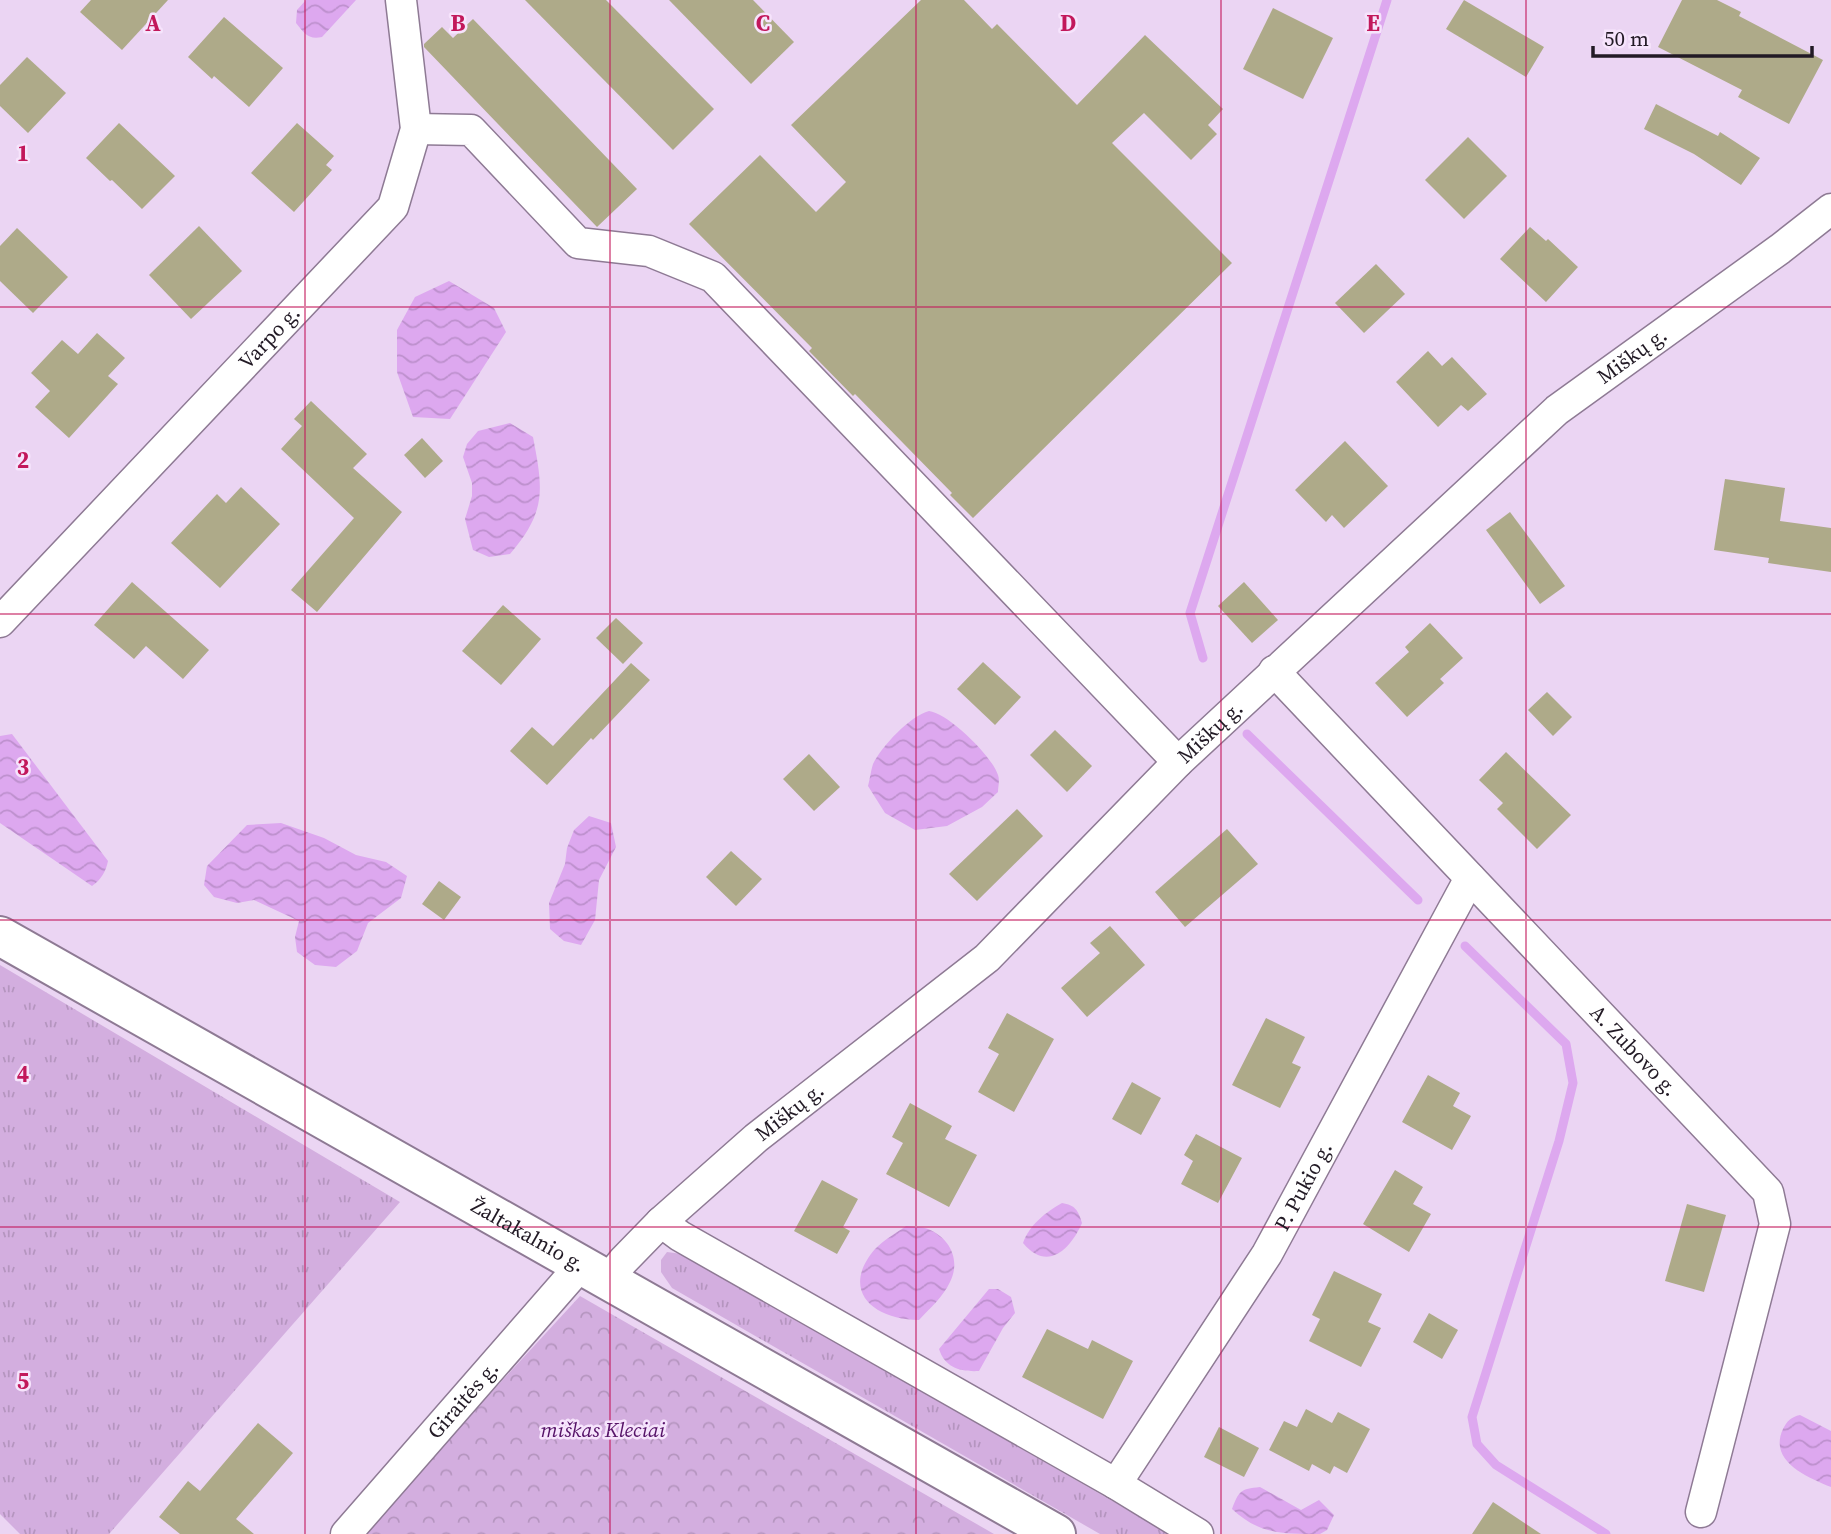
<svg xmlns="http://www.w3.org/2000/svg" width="1831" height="1534" font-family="'Source Serif 4',serif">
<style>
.grass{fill:url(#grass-tufts)}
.forest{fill:url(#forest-crowns)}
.water{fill:url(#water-waves)}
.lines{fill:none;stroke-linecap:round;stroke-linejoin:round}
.stream{stroke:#dda8ef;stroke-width:9}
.building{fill:#aeaa89}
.street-casing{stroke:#8e7a94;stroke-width:33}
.primary-casing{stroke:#8e7a94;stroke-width:42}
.street{stroke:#fff;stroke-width:30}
.primary{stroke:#fff;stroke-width:38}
.grid{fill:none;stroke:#c2185b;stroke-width:2;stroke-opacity:0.55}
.labels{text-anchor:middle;stroke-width:5;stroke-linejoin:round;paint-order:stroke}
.street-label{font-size:21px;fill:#221a25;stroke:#f6e4fc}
.park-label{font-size:21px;font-style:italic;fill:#551267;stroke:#f6e4fc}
.grid-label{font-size:23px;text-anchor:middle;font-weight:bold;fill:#c2185b;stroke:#f6e4fc;stroke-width:5;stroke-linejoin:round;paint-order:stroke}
</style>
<defs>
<pattern id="grass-tufts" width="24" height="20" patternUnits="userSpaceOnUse" patternTransform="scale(1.75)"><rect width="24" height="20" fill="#d3aedf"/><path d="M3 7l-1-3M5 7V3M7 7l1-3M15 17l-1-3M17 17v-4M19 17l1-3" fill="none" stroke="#b595bf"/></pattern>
<pattern id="forest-crowns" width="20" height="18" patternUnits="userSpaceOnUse" patternTransform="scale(1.75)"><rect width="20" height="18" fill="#d3aedf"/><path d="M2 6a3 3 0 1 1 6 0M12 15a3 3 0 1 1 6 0" fill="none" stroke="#b595bf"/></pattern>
<pattern id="water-waves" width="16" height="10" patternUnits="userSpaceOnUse" patternTransform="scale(1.75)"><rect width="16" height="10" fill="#dda8ef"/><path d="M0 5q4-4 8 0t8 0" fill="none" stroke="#bd90cd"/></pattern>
</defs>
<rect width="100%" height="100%" fill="#ebd5f3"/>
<g class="grass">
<polygon points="0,965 400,1202 109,1534 20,1534 0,1514"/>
<polygon points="667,1252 682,1254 1170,1534 1100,1534 672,1288 661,1272 661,1260"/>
</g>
<polygon class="forest" points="580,1296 994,1534 361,1534"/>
<g class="water">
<path d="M306,0H356L322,37C308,40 304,33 296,23L297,10Z"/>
<polygon points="449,281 494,308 506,332 450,419 413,417 397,372 397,330 415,297"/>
<path d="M510,423L533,437C543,489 547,511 510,554L489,557L473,550L465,519L472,496V483L463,457L467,444L478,431Z"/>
<path d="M929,711C948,713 992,756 998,775C1000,780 998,787 998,792L982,807L947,826L915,830L885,813L868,786C870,779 871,770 873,764C882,746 910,716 929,711Z"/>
<path d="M12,734L108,861C106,871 101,880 92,886L0,823V736Z"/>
<polygon points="589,816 611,823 616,847 599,880 595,920 581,945 564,941 550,929 549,903 565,864 567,848 574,830"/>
<polygon points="281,823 324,838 356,855 386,862 407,876 401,898 368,923 357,951 336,967 315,965 297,952 295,937 299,921 254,900 237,903 214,897 204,885 207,866 247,825"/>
<path d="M1062,1203C1075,1205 1078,1210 1082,1223C1071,1248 1048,1273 1023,1243C1029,1225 1046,1212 1062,1203Z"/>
<path d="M906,1226C913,1227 922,1227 928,1229C950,1238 961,1260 950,1282C943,1297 930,1308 919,1320C874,1320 839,1291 875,1249C884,1240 896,1233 906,1226Z"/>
<path d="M989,1289H998L1011,1297L1015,1313L1003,1328L979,1371C961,1372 945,1368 939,1349Z"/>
<path d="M1800,1415L1831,1431V1487C1807,1477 1768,1461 1783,1429C1787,1421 1791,1417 1800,1415Z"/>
<path d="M1260,1487L1301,1510L1319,1500L1334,1515L1327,1530L1320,1534C1281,1534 1259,1534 1232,1509C1239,1491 1240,1489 1260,1487Z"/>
</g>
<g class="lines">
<g class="stream">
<polyline points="1203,658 1190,613 1387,0"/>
<polyline points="1247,734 1418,900"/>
<polyline points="1465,946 1566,1044 1573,1083 1559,1141 1472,1417 1477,1444 1496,1465 1606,1534"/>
</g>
</g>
<g class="building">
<polygon points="91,0 168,0 122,50 80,12"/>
<polygon points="525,0 606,0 714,109 673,150"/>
<polygon points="669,0 753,0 794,42 751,84"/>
<polygon points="921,0 964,0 992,29 997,24 1077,105 1145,35 1223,109 1208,125 1217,134 1191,160 1144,113 1112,143 1232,263 973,518 950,495 952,493 855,394 853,396 809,351 812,348 689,224 760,155 816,212 846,182 791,125"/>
<polygon points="1464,0 1544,47 1526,77 1446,29"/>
<polygon points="1682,0 1717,0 1741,12 1739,16 1823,60 1789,124 1738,97 1742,90 1658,47"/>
<polygon points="1273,8 1333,38 1303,99 1243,69"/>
<polygon points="224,17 283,68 249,107 214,76 212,79 188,57"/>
<polygon points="473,19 637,189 597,227 424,47 424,44 442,27 453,38"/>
<polygon points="27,57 66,93 28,133 0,106 0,85"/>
<polygon points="1656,104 1718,136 1720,132 1760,158 1741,185 1694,154 1644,129"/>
<polygon points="119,123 175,176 142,209 112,180 110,181 86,158"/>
<polygon points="297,123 334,156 326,165 332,170 294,212 251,173"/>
<polygon points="1468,137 1507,176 1464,219 1425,180"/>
<polygon points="199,226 242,271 191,319 149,275"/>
<polygon points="1530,227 1546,241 1548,239 1578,267 1546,302 1500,259"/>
<polygon points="17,228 68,277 33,313 0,281 0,246"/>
<polygon points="1376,264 1405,294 1364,333 1335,303"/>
<polygon points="97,333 125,358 108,376 118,384 69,438 35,407 50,391 31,373 62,340 78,354"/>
<polygon points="1428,351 1442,366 1452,357 1487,394 1468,411 1461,405 1438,427 1396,382"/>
<polygon points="311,401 367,454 353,468 402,512 317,612 291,590 354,518 281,449 302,426 294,419"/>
<polygon points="422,438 443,461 425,478 404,455"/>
<polygon points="1345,441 1388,486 1344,528 1332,515 1326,522 1295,490"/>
<polygon points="1725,479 1785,488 1780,521 1831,528 1831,572 1768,563 1769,558 1714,550"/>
<polygon points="241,487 280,524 220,588 171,543 217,494 226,503"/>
<polygon points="1510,512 1565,586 1540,604 1486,530"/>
<polygon points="132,582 209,650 183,679 146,646 134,659 94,625"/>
<polygon points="1244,582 1278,620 1252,643 1218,606"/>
<polygon points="503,605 541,639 501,685 462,651"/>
<polygon points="616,618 643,643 623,664 596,638"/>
<polygon points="1430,623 1463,658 1440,679 1444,683 1407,717 1375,683 1409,652 1405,647"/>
<polygon points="983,662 1021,697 995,725 957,689"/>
<polygon points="631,663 650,680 593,740 591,738 547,785 510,751 532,727 553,746"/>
<polygon points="1547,692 1572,717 1553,736 1528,710"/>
<polygon points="1055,730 1092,766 1067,792 1030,755"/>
<polygon points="1506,752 1571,815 1537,849 1497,809 1503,803 1479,780"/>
<polygon points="809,754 840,787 814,811 783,779"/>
<polygon points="1017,809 1043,836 977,901 949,874"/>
<polygon points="1227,829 1258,864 1185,927 1155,892"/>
<polygon points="731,851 762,879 736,906 706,877"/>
<polygon points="439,881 461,897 444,920 422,904"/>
<polygon points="1110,926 1145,965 1087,1017 1061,988 1100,953 1090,943"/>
<polygon points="1007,1013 1054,1039 1014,1112 978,1092 999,1054 988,1048"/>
<polygon points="1266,1018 1305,1037 1292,1063 1301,1067 1280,1108 1232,1085"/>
<polygon points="1428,1075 1460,1093 1453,1106 1471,1116 1452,1150 1402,1122"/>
<polygon points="1132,1082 1161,1098 1141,1135 1112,1119"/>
<polygon points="910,1103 952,1126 945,1139 977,1155 949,1207 886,1174 903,1143 892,1137"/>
<polygon points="1196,1134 1242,1158 1218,1203 1181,1184 1193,1161 1184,1155"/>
<polygon points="1395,1170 1423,1187 1413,1204 1431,1214 1409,1252 1363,1224"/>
<polygon points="822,1180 858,1199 843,1227 850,1231 837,1254 794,1231"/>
<polygon points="1687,1204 1726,1215 1704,1292 1665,1281"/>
<polygon points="1334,1271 1382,1294 1368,1322 1381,1328 1361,1367 1309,1341 1320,1319 1312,1315"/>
<polygon points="1429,1313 1458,1330 1442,1359 1413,1342"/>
<polygon points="1047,1329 1088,1349 1092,1340 1133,1361 1103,1419 1022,1377"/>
<polygon points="1306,1409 1332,1423 1338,1412 1370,1429 1347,1473 1334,1466 1330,1474 1312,1464 1309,1471 1269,1450 1284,1421 1297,1427"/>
<polygon points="258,1423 293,1453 236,1519 254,1534 180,1534 159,1517 188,1481 200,1491"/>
<polygon points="1219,1427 1259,1448 1244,1477 1204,1457"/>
<polygon points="1493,1502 1541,1534 1472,1534"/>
</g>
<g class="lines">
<g class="street-casing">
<g id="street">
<polyline points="416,129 471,130 578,243 649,251 713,277 1178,762"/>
<path id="s1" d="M0,622L393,207L416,129L401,0"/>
<path id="s2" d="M1274,671L1768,1192L1775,1224L1701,1512"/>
<polyline points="661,1222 680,1236 1116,1484 1198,1534"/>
<path id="s3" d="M608,1280L623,1261L661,1222L756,1138L987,958L1178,762L1557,410L1780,249L1831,209"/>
<path id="s4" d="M1116,1484L1267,1254L1470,878"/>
<path id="s5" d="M346,1534L581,1265"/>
</g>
</g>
<g class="primary-casing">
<g id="primary">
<path id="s6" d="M0,936L1056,1534"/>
</g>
</g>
<use href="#street" class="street"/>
<use href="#primary" class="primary"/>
</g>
<path class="grid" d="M305,0V1534M610,0V1534M916,0V1534M1221,0V1534M1526,0V1534M0,307H1831M0,614H1831M0,920H1831M0,1227H1831"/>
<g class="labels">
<g class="street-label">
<text dy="7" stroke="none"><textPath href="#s1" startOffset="392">Varpo g.</textPath></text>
<text dy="7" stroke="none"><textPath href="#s3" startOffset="1382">Miškų g.</textPath></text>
<text dy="7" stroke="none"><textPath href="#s3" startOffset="816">Miškų g.</textPath></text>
<text dy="7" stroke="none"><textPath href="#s2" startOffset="523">A. Zubovo g.</textPath></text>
<text dy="7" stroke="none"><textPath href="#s3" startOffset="248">Miškų g.</textPath></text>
<text dy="7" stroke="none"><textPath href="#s4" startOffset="352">P. Pukio g.</textPath></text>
<text dy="7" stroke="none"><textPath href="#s6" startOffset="607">Žaltakalnio g.</textPath></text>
<text dy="7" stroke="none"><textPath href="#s5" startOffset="178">Giraitės g.</textPath></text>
</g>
<g class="park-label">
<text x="603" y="1437">miškas Kleciai</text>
</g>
</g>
<g class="grid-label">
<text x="153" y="31">A</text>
<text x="458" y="31">B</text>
<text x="763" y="31">C</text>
<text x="1068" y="31">D</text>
<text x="1373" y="31">E</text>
<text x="23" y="161">1</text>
<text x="23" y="468">2</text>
<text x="23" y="775">3</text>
<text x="23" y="1082">4</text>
<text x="23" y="1389">5</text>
</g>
<path d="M1593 46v10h219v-10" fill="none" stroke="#221a25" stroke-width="3.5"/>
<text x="1604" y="46" font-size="21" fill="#221a25" stroke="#f6e4fc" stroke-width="5" paint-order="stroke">50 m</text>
</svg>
